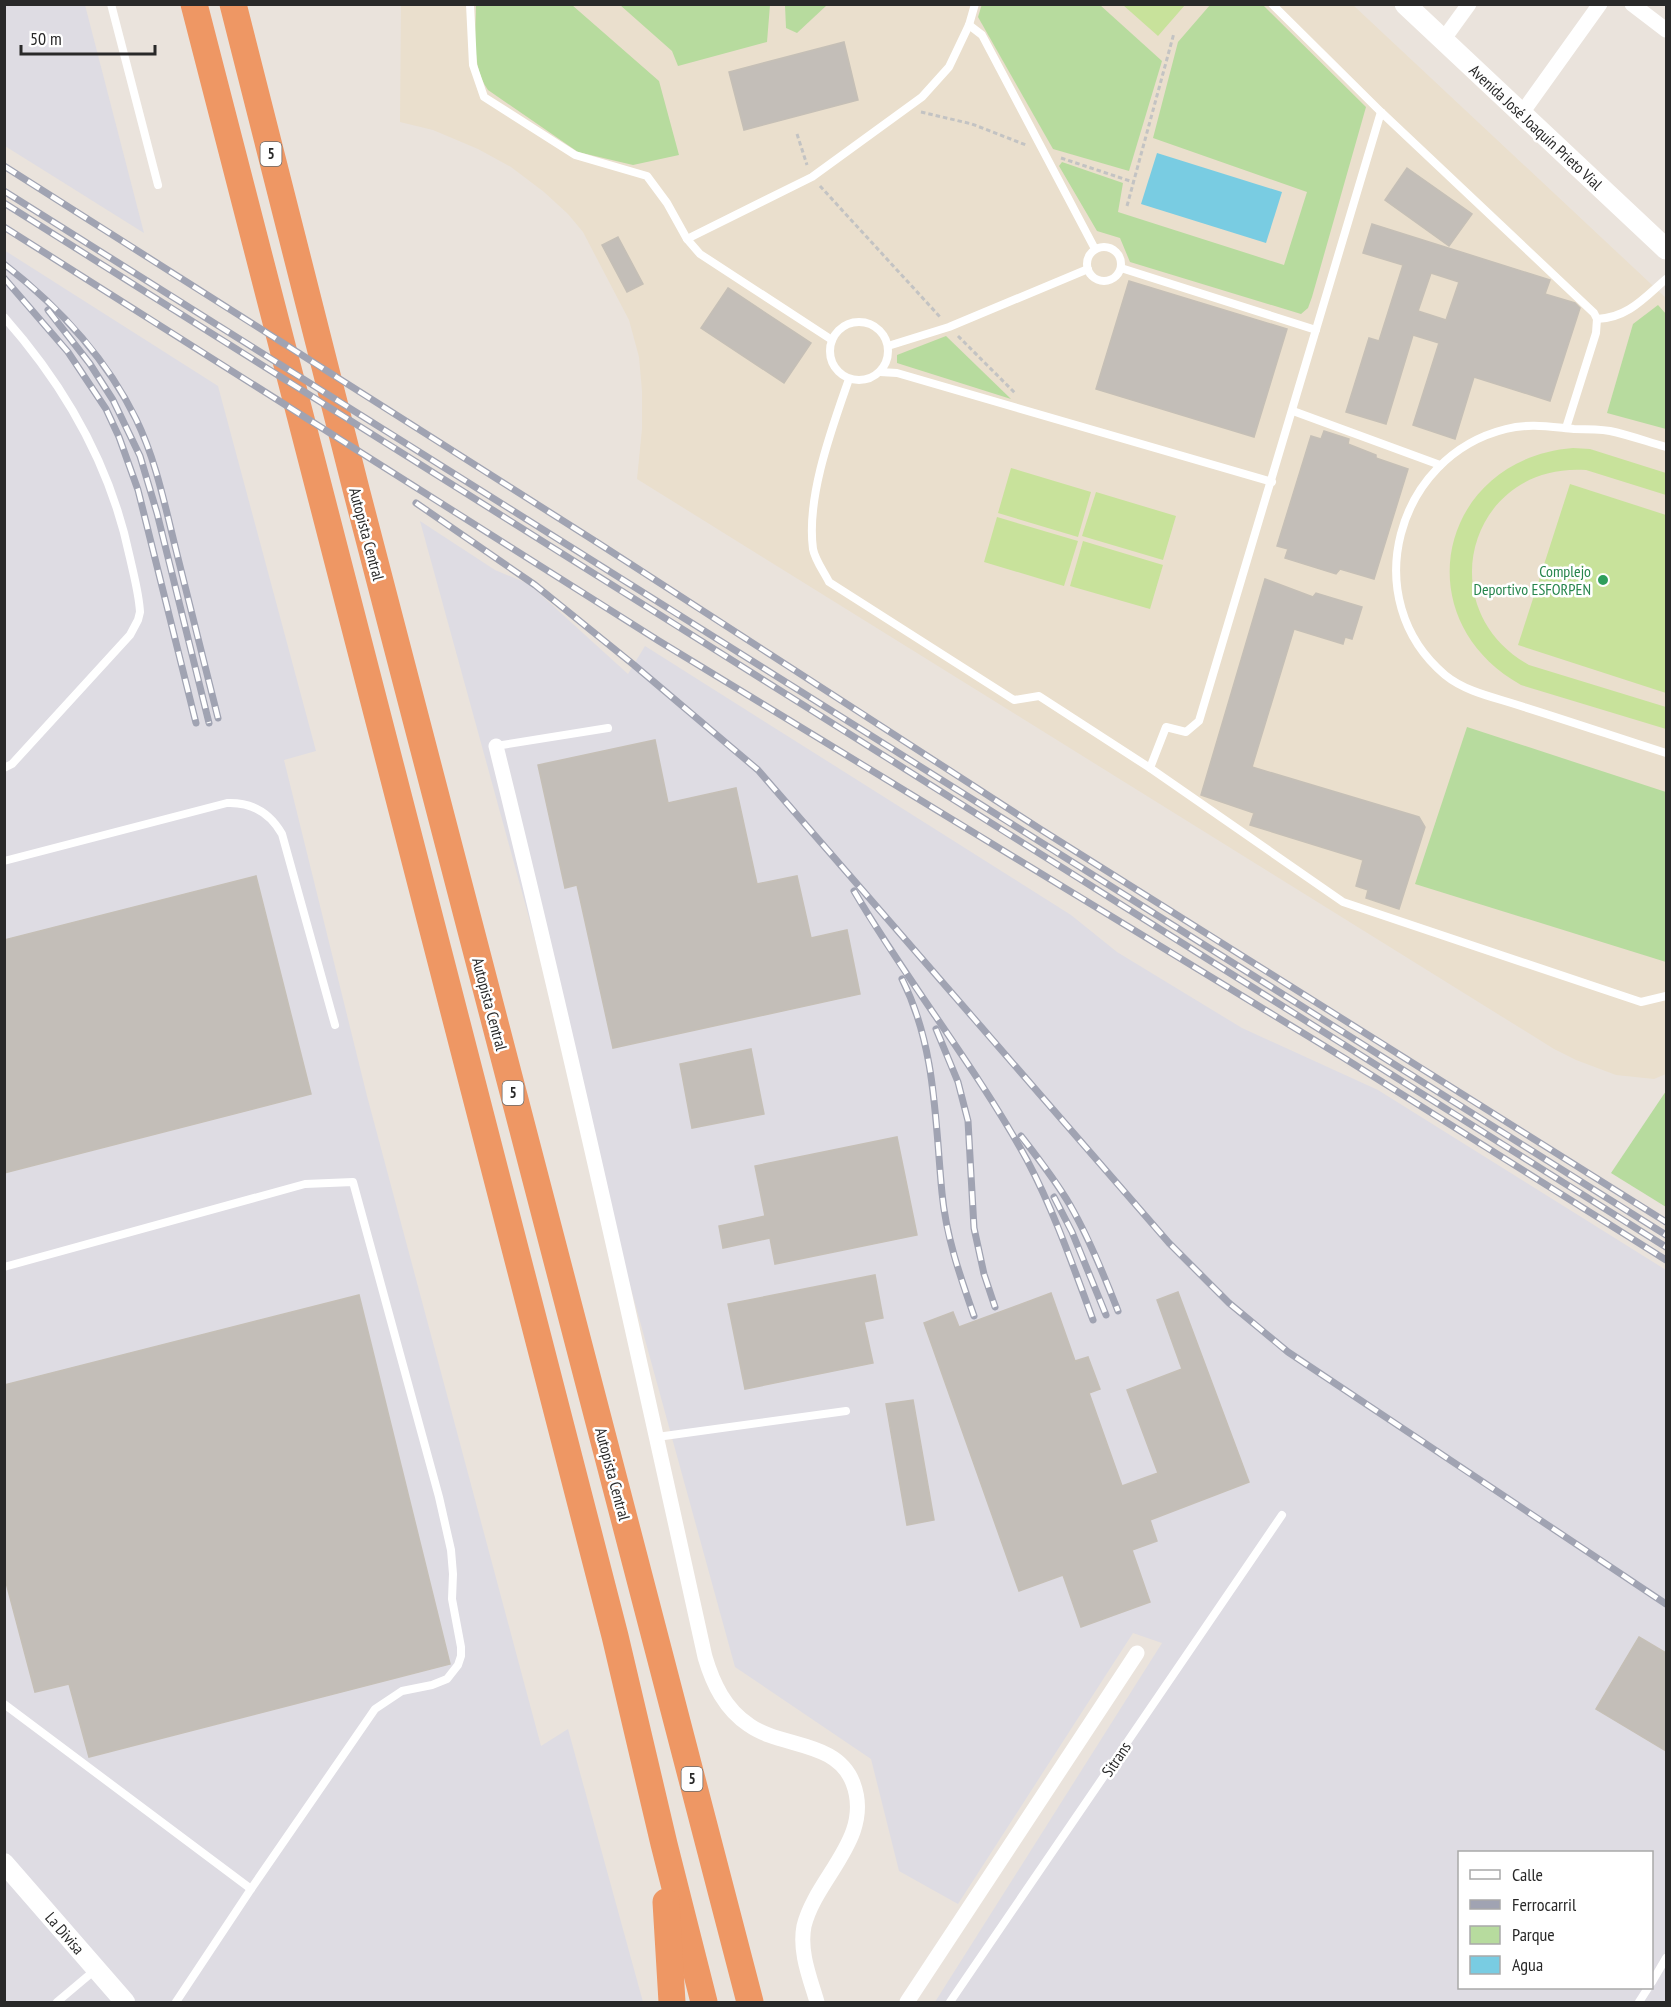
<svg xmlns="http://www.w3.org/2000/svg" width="1671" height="2007" font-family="'PT Sans Narrow',sans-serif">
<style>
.industrial{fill:#dedce3;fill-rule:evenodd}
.education{fill:#eadfcd}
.green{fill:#b7db9e}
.pitch{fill:#c8e29b}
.water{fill:#79cce2}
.building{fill:#c3beb8;stroke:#c5bfb6;stroke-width:1.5;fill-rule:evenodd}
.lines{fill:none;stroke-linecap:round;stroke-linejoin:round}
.path{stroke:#c3c3c3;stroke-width:3;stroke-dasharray:4.5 3;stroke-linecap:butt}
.service{stroke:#fff;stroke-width:8}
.minor{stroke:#fff;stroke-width:15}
.tertiary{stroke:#fff;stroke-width:20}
.secondary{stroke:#fff;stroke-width:21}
.motorway{stroke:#ee9764;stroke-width:27}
.rail-casing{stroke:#a0a3b2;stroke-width:7}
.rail{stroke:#fff;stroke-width:4.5;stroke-dasharray:14;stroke-linecap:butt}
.leisure-dot{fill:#2e9e5b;stroke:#fff;stroke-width:2}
.labels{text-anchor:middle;stroke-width:5;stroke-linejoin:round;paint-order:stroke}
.shield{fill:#fff;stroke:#696969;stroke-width:1.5}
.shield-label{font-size:15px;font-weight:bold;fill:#292929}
.street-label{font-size:16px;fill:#292929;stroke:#fff}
.leisure-label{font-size:16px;fill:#27864d;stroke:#fff;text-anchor:end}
</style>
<rect width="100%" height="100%" fill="#eae3dc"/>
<g class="industrial">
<polygon points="4,5 85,5 144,233 5,146"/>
<polygon points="4,250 218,386 316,751 284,760 367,1096 541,1746 568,1729 643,2002 5,2002"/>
<path d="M420,521L495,570L529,584L628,674L645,646L1071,915L1117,952L1242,1028L1378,1090L1666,1270V2002H935L1162,1643L1133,1633L958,1904L899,1871L871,1759L735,1667ZM1460,1852H1652V1988H1460Z"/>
</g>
<polygon class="education" points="401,5 1353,5 1666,298 1666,1074 1654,1079 1616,1075 1576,1060 1554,1049 637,479 642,429 642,391 639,357 629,320 583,232 568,214 544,192 511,167 478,149 433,130 400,122"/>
<g class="green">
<polygon points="982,4 1100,5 1162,61 1129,171 1053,149 978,17"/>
<path d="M476,5H572L659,81L679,155L633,165L578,152L488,90C471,67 476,32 476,5Z"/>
<polygon points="620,5 770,5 767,42 678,66 672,51"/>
<polygon points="785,5 785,4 827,5 797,33 786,28"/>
<polygon points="1210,5 1263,5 1366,107 1312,297 1308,308 1301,314 1130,262 1120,238 1097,231 1059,166 1062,162 1123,183 1118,212 1284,265 1307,192 1153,138 1178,42"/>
<polygon points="1658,305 1666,314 1666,429 1607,413 1633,324"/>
<polygon points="946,336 1011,399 897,363 897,355"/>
<polygon points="1467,727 1666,792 1666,962 1415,884"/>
<polygon points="1666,1091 1666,1207 1611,1173"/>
</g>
<g class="pitch">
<polygon points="1123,5 1185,5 1158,36"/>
<path d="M1573,448L1590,449L1666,473V495L1586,470C1470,462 1428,608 1529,665L1666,707V729L1521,685C1403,619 1439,459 1573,448Z"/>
<polygon points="1011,468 1091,492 1078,537 998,513"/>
<polygon points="1570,484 1666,515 1666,693 1518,645"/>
<polygon points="1096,492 1176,516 1163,560 1082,536"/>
<polygon points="997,517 1078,541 1064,586 984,562"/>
<polygon points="1083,541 1163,565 1150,609 1070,586"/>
</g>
<polygon class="water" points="1157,153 1282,192 1266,243 1141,204"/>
<g class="building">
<polygon points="844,42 858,100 744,130 729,72"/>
<polygon points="1407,168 1472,214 1449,246 1385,200"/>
<path d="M1372,224L1550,280L1545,294L1575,303L1580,308L1550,401L1474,377L1455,439L1413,425L1439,343L1413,335L1386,424L1346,412L1369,338L1379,341L1403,265L1363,253ZM1431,273L1459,282L1446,320L1418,311Z"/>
<polygon points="618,237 643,284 627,292 602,245"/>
<polygon points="1129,281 1287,329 1254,437 1096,389"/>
<polygon points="728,288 811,343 784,383 701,328"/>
<polygon points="1324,431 1349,439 1348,444 1376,455 1376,458 1408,469 1374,579 1340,569 1336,574 1285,558 1288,549 1277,546 1311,436 1321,439"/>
<polygon points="1265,579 1313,597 1316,593 1362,607 1352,639 1345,637 1343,644 1294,629 1252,767 1419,817 1425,827 1399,909 1366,898 1368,890 1356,886 1363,860 1250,825 1254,813 1201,795"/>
<polygon points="655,740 668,803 736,788 757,884 797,876 811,938 847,930 860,994 613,1048 577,885 565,888 538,765"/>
<polygon points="256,876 311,1094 4,1173 4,940"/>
<polygon points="751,1049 764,1114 692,1128 680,1064"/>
<polygon points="897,1137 917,1235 775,1264 770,1238 723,1248 719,1226 765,1216 755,1166"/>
<polygon points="875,1275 883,1318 864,1322 873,1363 745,1389 728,1304"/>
<polygon points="1178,1292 1249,1482 1150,1520 1157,1541 1132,1550 1150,1602 1081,1627 1063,1575 1019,1591 924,1323 953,1312 959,1327 1051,1293 1075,1361 1088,1357 1100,1389 1089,1393 1122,1486 1158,1473 1127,1390 1182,1369 1157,1300"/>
<polygon points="359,1295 450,1664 89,1757 69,1684 35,1692 4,1575 4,1385"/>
<polygon points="913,1400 934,1520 907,1525 886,1404"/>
<polygon points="1639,1637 1666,1653 1666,1751 1596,1709"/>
</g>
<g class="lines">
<g class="path">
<polyline points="921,112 972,124 1026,145"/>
<polyline points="797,134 807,165"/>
<polyline points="1061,158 1133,182"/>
<polyline points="820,186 941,318"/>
<polyline points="1127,206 1174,33"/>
<polyline points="958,336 1015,393"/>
</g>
<g class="service">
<polyline points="111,4 158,185"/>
<polyline points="470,4 473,65 484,97 575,155 647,176 667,203 687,239 700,254 832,340"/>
<polyline points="1272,4 1381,112 1594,313 1597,319 1596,333 1566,428"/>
<polyline points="969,25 982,35 1095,249"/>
<polyline points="687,239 812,177 922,97 949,67 969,25 975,4"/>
<circle cx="1104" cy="264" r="17"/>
<polyline points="1121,268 1316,330"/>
<path d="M4,317C66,387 111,466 130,558C134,576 139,594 140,612L138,620L130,635L12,764L4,768"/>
<path d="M1597,319C1628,318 1645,297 1666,279"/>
<circle cx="859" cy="351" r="29"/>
<polyline points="888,346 949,327 1088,269"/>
<polyline points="880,372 897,373 1272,482"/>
<path d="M849,379C832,428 806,497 813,549C815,560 824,572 829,582L1014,700L1039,696L1150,768L1166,727L1186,732L1199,721L1381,112"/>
<polyline points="1293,411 1440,465"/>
<path d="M1666,447C1648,442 1629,435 1610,431C1598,429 1586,429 1574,429C1551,427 1529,423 1506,429C1396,456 1356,600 1445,675C1467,693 1498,698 1524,707C1572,722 1619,738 1666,753"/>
<polyline points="496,746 608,728"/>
<polyline points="1150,768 1343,902 1641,1002 1666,996"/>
<path d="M4,861L227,803C252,802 270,813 282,834L335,1025"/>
<polyline points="4,1267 305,1184 353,1182 439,1497 451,1550 453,1574 452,1599 461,1647 461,1656 458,1665 447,1679 432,1685 402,1691 375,1709 251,1889 176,2002"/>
<polyline points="657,1437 846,1411"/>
<polyline points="4,1704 251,1889"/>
<polyline points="1652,1982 1666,1958"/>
<polyline points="57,2002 95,1970"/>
<polyline points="950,2002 1282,1515"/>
<polyline points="1639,2002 1648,1988"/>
</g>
<g class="minor">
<polyline points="1632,4 1666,30"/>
<polyline points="1443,40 1469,4"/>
<polyline points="1522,113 1600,4"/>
<path d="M496,746C571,1049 638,1353 705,1657C713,1684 725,1709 749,1725C781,1748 837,1740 853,1783C874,1838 816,1877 804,1926C799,1952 810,1978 817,2002"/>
<polyline points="907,2002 1137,1653"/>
</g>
<polyline class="tertiary" points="4,1863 125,2002"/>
<polyline class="secondary" points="1405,4 1666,249"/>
<g class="motorway">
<polyline points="194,4 615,1636 664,1844 704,2002"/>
<polyline points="233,4 357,493 750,2002"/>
<polyline points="666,1902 672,2002"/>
</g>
<g class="rail-casing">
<g id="rail">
<polyline points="4,166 598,543 1040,829 1666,1222"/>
<polyline points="4,191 1666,1235"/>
<polyline points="4,203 1666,1247"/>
<polyline points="4,227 659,641 1344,1058 1666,1260"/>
<path d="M4,264C59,307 105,356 136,419C156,460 165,506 176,550C190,606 204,662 218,718"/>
<polyline points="4,278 68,352 106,409 119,437 138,490 196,723"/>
<polyline points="48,310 90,364 113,400 140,456 157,513 209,723"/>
<polyline points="416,503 535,585 634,665 758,770 1169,1243 1229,1303 1288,1352 1666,1604"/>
<path d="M854,891C908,983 976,1067 1027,1160C1054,1211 1073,1266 1093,1320"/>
<path d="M902,979C936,1047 935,1120 942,1193C946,1236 960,1276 974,1316"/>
<polyline points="936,1029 958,1082 968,1121 974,1228 984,1274 995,1307"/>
<path d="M1021,1136C1038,1158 1056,1181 1070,1205C1089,1238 1104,1275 1118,1311"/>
<polyline points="1054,1197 1072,1232 1106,1315"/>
</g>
</g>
<use href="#rail" class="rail"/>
</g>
<circle class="leisure-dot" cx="1603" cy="580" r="6"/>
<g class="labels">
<g class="shield">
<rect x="260.5" y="142" width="21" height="24" rx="4.5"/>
<rect x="502.5" y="1081" width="21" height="24" rx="4.5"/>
<rect x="681.5" y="1767" width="21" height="24" rx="4.5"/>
</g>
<g class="shield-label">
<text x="271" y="159">5</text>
<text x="513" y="1098">5</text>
<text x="692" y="1784">5</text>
</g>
<g class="street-label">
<text transform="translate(1536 127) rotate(43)" y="6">Avenida José Joaquín Prieto Vial</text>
<text transform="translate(367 534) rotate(75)" y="6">Autopista Central</text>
<text transform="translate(490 1004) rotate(75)" y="6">Autopista Central</text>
<text transform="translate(613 1474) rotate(75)" y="6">Autopista Central</text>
<text transform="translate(1116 1759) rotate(-56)" y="6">Sitrans</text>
<text transform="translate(65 1933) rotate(49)" y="6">La Divisa</text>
</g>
<g class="leisure-label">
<text x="1591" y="577">Complejo<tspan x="1591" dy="18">Deportivo ESFORPEN</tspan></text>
</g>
</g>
<rect width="1671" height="2007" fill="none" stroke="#292929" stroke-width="12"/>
<rect x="1458" y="1851" width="195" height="138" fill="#ffffff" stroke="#a9a9a9" stroke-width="1.5"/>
<rect x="1470" y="1870" width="30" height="9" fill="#ffffff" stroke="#a9a9a9" stroke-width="1.5"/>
<text x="1512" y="1881" font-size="18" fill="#292929">Calle</text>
<rect x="1470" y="1900" width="30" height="9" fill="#a0a3b2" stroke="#a9a9a9" stroke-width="1.5"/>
<text x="1512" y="1911" font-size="18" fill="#292929">Ferrocarril</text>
<rect x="1470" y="1926" width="30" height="18" fill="#b7db9e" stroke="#a9a9a9" stroke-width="1.5"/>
<text x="1512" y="1941" font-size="18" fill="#292929">Parque</text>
<rect x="1470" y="1956" width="30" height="18" fill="#79cce2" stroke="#a9a9a9" stroke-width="1.5"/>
<text x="1512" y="1971" font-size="18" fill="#292929">Agua</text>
<path d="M21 45v9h134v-9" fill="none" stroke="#292929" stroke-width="3"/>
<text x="30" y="45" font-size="18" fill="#292929" stroke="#ffffff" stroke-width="4.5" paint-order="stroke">50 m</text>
</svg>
